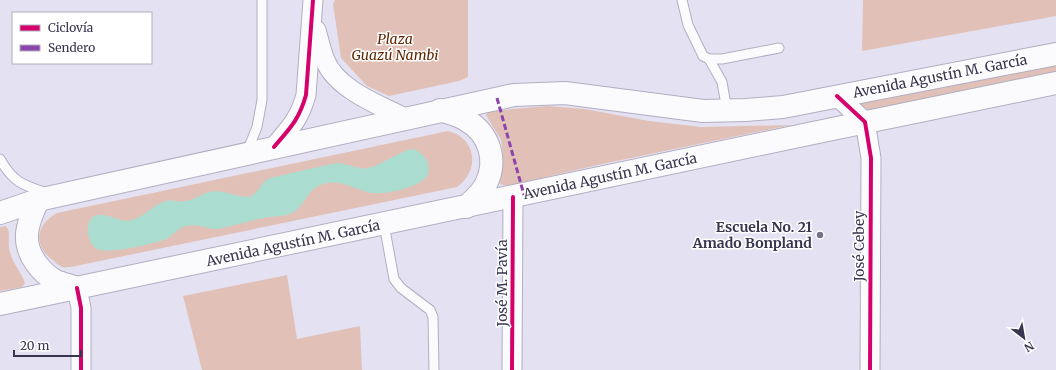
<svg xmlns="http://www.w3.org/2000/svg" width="1056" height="370" font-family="Merriweather,serif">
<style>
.green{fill:#e1c1b7}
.water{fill:#aaddd0}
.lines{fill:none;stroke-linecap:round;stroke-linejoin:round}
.service-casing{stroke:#b1aec2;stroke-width:11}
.minor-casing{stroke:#b1aec2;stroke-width:21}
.secondary-casing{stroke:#b1aec2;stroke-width:24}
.service{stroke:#fbfbfd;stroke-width:9}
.minor{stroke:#fbfbfd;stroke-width:19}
.secondary{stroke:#fbfbfd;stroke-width:22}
.quiet{stroke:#8e44ad;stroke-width:3;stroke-dasharray:6 3;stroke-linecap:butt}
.cycleway-casing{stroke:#fff;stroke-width:6}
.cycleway{stroke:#d6006c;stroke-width:4}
.poi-dot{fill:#747289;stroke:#fff;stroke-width:1.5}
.labels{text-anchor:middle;stroke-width:3;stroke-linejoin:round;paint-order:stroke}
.park-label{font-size:14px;font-style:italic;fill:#5c2700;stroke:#fff}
.street-label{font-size:14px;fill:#383550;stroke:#fff}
.poi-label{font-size:14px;font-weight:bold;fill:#383550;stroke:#fff;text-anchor:end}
</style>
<rect width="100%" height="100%" fill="#e4e2f2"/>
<g class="green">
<polygon points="335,0 468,0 468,77 459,81 389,96 367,86 341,58 333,4"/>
<polygon points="863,0 1056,0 1056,16 862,51"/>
<polygon points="1056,62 1056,72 868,110 862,106 860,103"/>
<polygon points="548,106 585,109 649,121 701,127 791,125 602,164 507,186 500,184 499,179 502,168 503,155 501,140 486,115 488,112 512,109"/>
<path d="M448,131C477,138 480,171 457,187L71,267C69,267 64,268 62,267C59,266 56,263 54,261C33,247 35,225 57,213Z"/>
<path d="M6,226C11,232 8,240 9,248C11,262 21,271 25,283L22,287L0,291V227Z"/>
<polygon points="287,275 297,339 360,326 362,370 202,370 183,296"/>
</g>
<path class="water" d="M414,149C420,152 427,157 428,164C429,167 429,173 427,176C420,187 386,195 373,193C355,191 344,178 323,184C306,189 304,209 290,214C284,216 276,216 269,217C252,220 235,225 218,229C205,229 199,223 186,226C177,228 173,236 166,239C153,244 113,253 100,250C94,249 90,242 89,237C87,232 87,224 91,219C99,208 118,222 128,221C142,219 150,207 163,202C172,198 178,203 186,201C194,200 201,194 209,192C224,188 240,200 251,196C259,192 260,183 270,178L331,164L340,163L364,169L375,166L407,150Z"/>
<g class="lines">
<g class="service-casing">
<g id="service">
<polyline points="682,0 688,25 703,56 709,59 722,59 779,48"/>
<polyline points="709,59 722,82 727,111"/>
<polyline points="247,152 257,127 262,100 262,0"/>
<path d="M0,159C13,182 22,185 47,193"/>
<polyline points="384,224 394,279 401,288 430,310 433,317 434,370"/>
</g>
</g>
<g class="minor-casing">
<g id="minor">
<path d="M316,30C319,40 321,51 325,60C336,89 379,105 405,118"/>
<polyline points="837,96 865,122 871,158 870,370"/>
<path d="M274,147C290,128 299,120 306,95L313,0"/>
<polyline points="77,288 81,308 81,370"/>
<polyline points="512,370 513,197"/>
</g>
</g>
<g class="secondary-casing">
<g id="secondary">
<path d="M440,110C448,113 458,115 466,120C489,133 498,160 486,184C482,193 473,200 466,207"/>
<path d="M38,200C28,222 20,241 36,263C41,270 48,277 56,281C63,284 70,285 77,288"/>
<polyline points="0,213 38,200 56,196 514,95 565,93 703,111 746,110 783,107 1056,54"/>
<polyline points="0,304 818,132 1056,83"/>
</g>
</g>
<use href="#service" class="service"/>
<use href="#minor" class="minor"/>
<use href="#secondary" class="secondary"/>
<polyline class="quiet" points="497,98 524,195"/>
<g class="cycleway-casing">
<g id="cycleway">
<polyline points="837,96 865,122 871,158 870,370"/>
<path d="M274,147C290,128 299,120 306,95L313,0"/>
<polyline points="77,288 81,308 81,370"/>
<polyline points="512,370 513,197"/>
</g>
</g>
<use href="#cycleway" class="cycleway"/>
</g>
<circle class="poi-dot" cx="820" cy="235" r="4"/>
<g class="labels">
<g class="park-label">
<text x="395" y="44">Plaza<tspan x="395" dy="16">Guazú Nambi</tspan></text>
</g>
<g class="street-label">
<text transform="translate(940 76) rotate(-11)" y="5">Avenida Agustín M. García</text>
<text transform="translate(610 176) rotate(-12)" y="5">Avenida Agustín M. García</text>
<text transform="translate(293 243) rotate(-12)" y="5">Avenida Agustín M. García</text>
<text transform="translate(859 246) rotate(-90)" y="5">José Cebey</text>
<text transform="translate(502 283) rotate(-90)" y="5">José M. Pavía</text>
</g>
<g class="poi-label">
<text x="812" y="232">Escuela No. 21<tspan x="812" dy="16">Amado Bonpland</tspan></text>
</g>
</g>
<rect x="12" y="12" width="140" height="52" fill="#ffffff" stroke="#afaeb9"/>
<rect x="20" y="25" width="20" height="6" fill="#d6006c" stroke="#afaeb9"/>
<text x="48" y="32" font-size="12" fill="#383550">Ciclovía</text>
<rect x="20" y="45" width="20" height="6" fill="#8e44ad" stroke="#afaeb9"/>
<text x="48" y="52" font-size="12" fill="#383550">Sendero</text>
<g transform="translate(1024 338) rotate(149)" stroke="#ffffff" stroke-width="3" paint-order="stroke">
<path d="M0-3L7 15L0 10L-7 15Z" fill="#383550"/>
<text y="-6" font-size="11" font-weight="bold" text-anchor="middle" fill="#383550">N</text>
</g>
<path d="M14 350v6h67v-6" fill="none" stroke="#383550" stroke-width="2"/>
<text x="20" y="350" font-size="12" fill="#383550" stroke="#ffffff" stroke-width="3" paint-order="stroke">20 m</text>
</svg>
